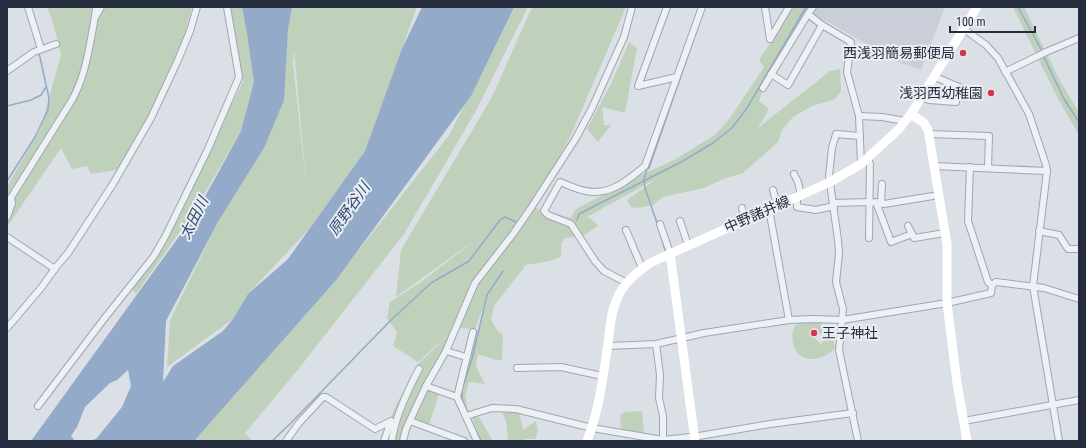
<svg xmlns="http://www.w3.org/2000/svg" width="1086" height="448" font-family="'Roboto Condensed','Noto Sans JP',sans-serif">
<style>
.built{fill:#c9ced8}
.green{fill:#c0d1bb;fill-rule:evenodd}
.water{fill:#93abc9}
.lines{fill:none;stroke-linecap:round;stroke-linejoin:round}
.stream{stroke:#93abc9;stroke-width:1.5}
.street-casing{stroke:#a0a6b0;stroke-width:8}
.street{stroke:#edf0f4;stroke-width:6}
.secondary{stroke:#fff;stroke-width:9}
.poi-dot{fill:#d43749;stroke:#eaeef4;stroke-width:1.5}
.labels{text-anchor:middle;stroke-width:4;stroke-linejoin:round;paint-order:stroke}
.poi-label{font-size:14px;fill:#242c3d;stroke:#eaeef4;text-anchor:end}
.street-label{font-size:14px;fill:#242c3d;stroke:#eaeef4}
.water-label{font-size:15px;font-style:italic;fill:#2d4a72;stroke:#eaeef4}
</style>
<rect width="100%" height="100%" fill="#dbdfe6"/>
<polygon class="built" points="816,7 945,7 921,70 898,62 812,13"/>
<g class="green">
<polygon points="47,7 99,7 99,11 101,7 192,7 183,40 165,88 122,169 91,174 87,166 72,169 61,148 7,227 7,186 40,130 61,55 54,26"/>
<polygon points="229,7 242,7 247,34 255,82 241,131 193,213 136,294 132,289 158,248 243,82"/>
<path d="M291,7H417L365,151L310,228L248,294L233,319L167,367L170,320L218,222L264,148L288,29ZM294,50L307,193L293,63Z"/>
<polygon points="512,7 528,7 477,109 404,234 300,367 245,433 252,441 193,441 341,273 450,134"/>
<polygon points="532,7 626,7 570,137 532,207 571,218 576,209 637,177 676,159 716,134 730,118 764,67 759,60 774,37 791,7 811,7 765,84 759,101 769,109 758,128 830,71 840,69 841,91 835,99 812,106 793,117 782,130 778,142 743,173 721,180 704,188 663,197 653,205 638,208 631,207 627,200 659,177 587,217 594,221 598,226 583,236 565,238 561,244 561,257 550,261 526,265 494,306 491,320 498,331 503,335 502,360 496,360 478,354 476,366 485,384 469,382 465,396 469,415 462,416 455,403 466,357 480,326 488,294 475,329 456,328 418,362 393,346 397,333 387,318 390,302 421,282 468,246 475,237 467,246 396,297 401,250 492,97"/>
<polygon points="1013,7 1024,7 1058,77 1079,113 1079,135 1057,97"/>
<polygon points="629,42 637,48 625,113 602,107 604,125 611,125 598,142 587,129 612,82"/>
<path d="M809,319L821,323L823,332L814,338L821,344L828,337L827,329L833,336L835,348C827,357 812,363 801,356C792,350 789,331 797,324C801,322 805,320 809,319Z"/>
<polygon points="454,330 403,441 384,441 394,409 418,364"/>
<polygon points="427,390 439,394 429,425 414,419"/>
<polygon points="501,410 519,412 523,430 536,421 538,431 535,439 525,439 525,441 508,441 506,421"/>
<polygon points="642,411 644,434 621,429 620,415 625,412"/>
<polygon points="472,417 479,417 493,441 481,441"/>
</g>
<polygon class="water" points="242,7 292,7 288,29 284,100 264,148 218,222 166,321 163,382 173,366 223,331 233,319 248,294 288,259 365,151 401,51 422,7 514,7 471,96 337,279 194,441 88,441 96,439 122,407 131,386 128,370 117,380 110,383 85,407 77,427 71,436 75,441 31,441 196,213 241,131 254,82 247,34"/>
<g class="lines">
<g class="stream">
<polyline points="1018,7 1042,51"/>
<polyline points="1043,55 1064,99 1079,122"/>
<polyline points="7,106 31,100 41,95 46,87"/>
<polyline points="7,181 35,137 48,110 49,98 39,53"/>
<polyline points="577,220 579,214 681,162 713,143 732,128 747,108 806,7"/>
<polyline points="658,226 645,188 644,180 647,169 649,168 701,18"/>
<polyline points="660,233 665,250"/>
<polyline points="467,412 462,399 462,389 472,359 487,295 503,271"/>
<polyline points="473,425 481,441"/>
<polyline points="272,441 291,423 390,321 431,283 469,261 500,220 505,217 516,222"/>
</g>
<g class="street-casing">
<g id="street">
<polyline points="28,7 41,49"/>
<polyline points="667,7 638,86 677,77"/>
<polyline points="765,7 770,39"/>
<polyline points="813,7 808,14 822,25 851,42 847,72 859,116 861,164"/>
<polyline points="96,16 101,7"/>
<polyline points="964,29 986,45 998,58 1029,114 1046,165 1047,171 1033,286 1059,441"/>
<polyline points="770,39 789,7"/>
<polyline points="7,71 34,52 56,44"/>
<polyline points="1005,72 1046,52 1079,38"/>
<polyline points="771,74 788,85 822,25"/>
<polyline points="935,77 964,89"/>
<polyline points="763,88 808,14"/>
<polyline points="922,97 929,100 956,102"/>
<polyline points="859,116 882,117 905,121"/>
<polyline points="928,134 989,136 988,168"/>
<polyline points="868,158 870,164 869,238"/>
<polyline points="934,166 1047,171"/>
<polyline points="970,167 968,221 988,282 992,285"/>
<polyline points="794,174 798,182 801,195"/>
<polyline points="773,190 777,205"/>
<polyline points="797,196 797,207 816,210 834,206"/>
<polyline points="876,202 891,242 912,234"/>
<polyline points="833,203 870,202 884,204 939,195"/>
<polyline points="881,203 882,184"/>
<path d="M7,204L72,100C82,82 86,64 90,44C92,32 95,20 96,7"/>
<polyline points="742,208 745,219"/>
<polyline points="769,209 789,320"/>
<polyline points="7,217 12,203 11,198"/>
<polyline points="680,221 688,245"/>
<polyline points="660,224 670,253"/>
<polyline points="908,226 914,238 945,233"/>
<polyline points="626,230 642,268"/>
<polyline points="1039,231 1059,235 1068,249 1079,249"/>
<polyline points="7,237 55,269"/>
<path d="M627,283L604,271L595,261L571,224L548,215L544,211L560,182C568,185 578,190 586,191C610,196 628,180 645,166L702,7"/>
<polyline points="7,328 41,288 56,267 68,253 113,184 151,118 178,60 190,31 197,7"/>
<polyline points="473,332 457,397 477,441"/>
<polyline points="656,344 660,375 659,398 663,416 663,441"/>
<polyline points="608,346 656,344 704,333 789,320 814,319 842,320 947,303 991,293 992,285 996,282 1044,288 1079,299"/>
<polyline points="446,351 466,357"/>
<polyline points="517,368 561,367 602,376"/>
<polyline points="426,386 457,397"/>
<polyline points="38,406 104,319 154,256 166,235 208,149 239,77 227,7"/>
<polyline points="466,416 492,408 516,409 592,428 663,440 699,436 770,424 853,413"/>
<polyline points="410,421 464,441"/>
<polyline points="964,421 1079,400"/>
<polyline points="286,441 299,423 323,397 326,397 375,429 391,421 384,441"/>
<path d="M392,441C394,420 409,388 419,369"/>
<polyline points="403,441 406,429 426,386 446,351 475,283 513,234 531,208 576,138 592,108 624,37 632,7"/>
<polyline points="858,441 839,350 843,309 836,282 839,254 838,240 829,176 832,148 836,134 860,136"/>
</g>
</g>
<use href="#street" class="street"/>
<g class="secondary">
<polyline points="911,114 924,123 928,130 947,244 947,303 957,383 967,441"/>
<polyline points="670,253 695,441"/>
<path d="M587,441C599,411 603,377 608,344C610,329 610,314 617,299C623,283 638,271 652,262L830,182L861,164L898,130L911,114L977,7"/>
</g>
</g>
<g class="poi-dot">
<circle cx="963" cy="53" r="4"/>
<circle cx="991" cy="93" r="4"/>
<circle cx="814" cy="333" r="4"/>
</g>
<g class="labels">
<g class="poi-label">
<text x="955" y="58">西浅羽簡易郵便局</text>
<text x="983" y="98">浅羽西幼稚園</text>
<text x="822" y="338" text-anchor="start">王子神社</text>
</g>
<g class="street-label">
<text transform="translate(757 214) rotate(-24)" y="5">中野諸井線</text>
</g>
<g class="water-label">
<text transform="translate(349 209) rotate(-55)" y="5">原野谷川</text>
<text transform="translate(194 218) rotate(-63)" y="5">太田川</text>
</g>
</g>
<rect width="1086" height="448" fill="none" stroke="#242c3d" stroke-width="16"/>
<path d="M950 26v6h85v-6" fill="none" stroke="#242c3d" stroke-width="2"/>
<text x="956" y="26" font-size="12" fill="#242c3d" stroke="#eaeef4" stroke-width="3" paint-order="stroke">100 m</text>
</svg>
